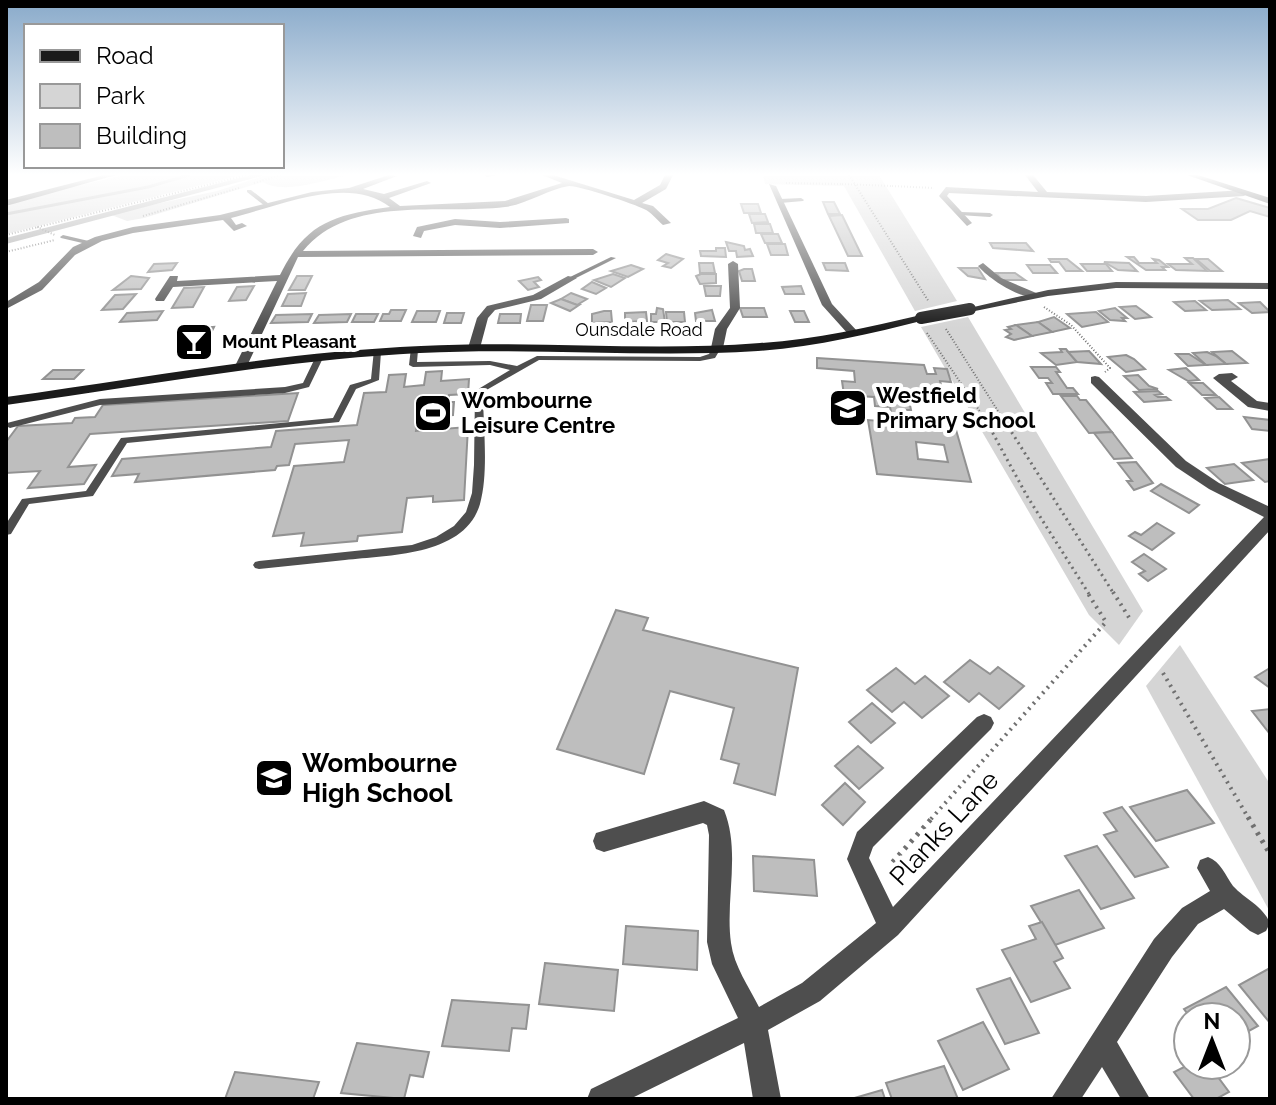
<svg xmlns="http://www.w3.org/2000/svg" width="1276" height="1105" font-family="Raleway,sans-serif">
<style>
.green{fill:#d5d5d5}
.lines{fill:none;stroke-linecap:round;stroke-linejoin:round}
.stream{stroke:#9c9c9c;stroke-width:3}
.canal{fill:#9c9c9c;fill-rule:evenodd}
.building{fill:#bebebe;stroke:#929292;stroke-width:2;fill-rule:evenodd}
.path-far3{stroke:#707070;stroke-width:2;stroke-dasharray:1 2;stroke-linecap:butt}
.path-far2{stroke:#707070;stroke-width:3;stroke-dasharray:2 4;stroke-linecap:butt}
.path-far1{stroke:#707070;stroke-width:4;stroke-dasharray:2 5;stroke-linecap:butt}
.path{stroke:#707070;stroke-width:5;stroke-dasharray:3 6;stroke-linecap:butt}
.lane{fill:#4e4e4e;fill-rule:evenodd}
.street{fill:#4e4e4e;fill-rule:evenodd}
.secondary{fill:#1b1b1b;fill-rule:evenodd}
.path-bridge{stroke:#707070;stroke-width:2;stroke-dasharray:1 2;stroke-linecap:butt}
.secondary-bridge{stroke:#1b1b1b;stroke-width:12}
.labels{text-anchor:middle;stroke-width:8;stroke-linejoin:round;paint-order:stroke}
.far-street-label{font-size:18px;fill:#000;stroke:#fff}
.far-poi-label{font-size:18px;font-weight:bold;fill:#000;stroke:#fff;text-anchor:start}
.poi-label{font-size:22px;font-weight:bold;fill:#000;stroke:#fff;text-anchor:start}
.near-poi-label{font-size:26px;font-weight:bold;fill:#000;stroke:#fff;text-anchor:start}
.near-street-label{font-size:26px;fill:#000;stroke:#fff}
</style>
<rect width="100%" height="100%" fill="#fff"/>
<g class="green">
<polygon points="125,175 241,175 6,234 6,207 29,197"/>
<path d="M267,175H347C324,180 284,195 263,182L144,218L127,221L109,214L217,191Z"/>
<polygon points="763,175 879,175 957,301 915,311 844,186 765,184"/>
<polygon points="968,317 1143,611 1119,645 1089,615 921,327"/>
<polygon points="1180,645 1270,784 1270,912 1146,686"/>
</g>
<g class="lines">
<polyline class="stream" points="6,214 148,187 189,175"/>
<polygon class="canal" points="251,175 265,175 6,244 6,238"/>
</g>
<g class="building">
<polygon points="1236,198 1270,208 1270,217 1250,211 1231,220 1198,220 1182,209 1208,209"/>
<polygon points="823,202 834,202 840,214 828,214"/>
<polygon points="741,204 758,204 761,213 744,213"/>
<polygon points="749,214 765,214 768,222 752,223"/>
<polygon points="842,215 862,256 848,256 829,216"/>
<polygon points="754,224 770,224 773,233 756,233"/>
<polygon points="761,234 778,234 782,243 765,243"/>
<polygon points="726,242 744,246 745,250 750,249 753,256 737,257 736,251 729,251"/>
<polygon points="990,243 1026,243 1033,251 993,248"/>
<polygon points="767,244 785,244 788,255 771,255"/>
<polygon points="716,248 725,248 726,257 701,256 700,251 716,251"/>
<polygon points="666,254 683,259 671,268 663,266 668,263 658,260"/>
<polygon points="1127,257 1134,257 1139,263 1157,263 1153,259 1159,260 1168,267 1162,267 1165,270 1146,270"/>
<polygon points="1185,258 1193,258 1207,271 1176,270 1168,264 1192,264"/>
<polygon points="1049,259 1067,259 1082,271 1066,271 1059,262 1051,262"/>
<polygon points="1196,259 1208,259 1222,271 1210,271"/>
<polygon points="1104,262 1129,263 1137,271 1118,270"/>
<polygon points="177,263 172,270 148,272 154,264"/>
<polygon points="699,263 713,263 715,273 700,273"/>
<polygon points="823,263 845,263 848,271 826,270"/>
<polygon points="1081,264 1106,264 1112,271 1087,271"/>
<polygon points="631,265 643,269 628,277 611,271"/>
<polygon points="1027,265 1050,265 1057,273 1033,273"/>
<polygon points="959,268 978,268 985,279 968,276"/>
<polygon points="744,269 752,269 755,281 742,281 739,271"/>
<polygon points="996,273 1015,273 1025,280 1002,280"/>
<polygon points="613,274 625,278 611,287 594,280"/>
<polygon points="701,274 716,274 716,283 700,284 696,276"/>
<polygon points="131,276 149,278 141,289 113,290"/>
<polygon points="297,276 312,276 305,290 289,290"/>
<polygon points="538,277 541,280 534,282 539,287 528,290 519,281"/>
<polygon points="592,282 606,288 596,294 582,289"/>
<polygon points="254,286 246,300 229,301 237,287"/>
<polygon points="704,286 721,286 720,296 706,296"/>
<polygon points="801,286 804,294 785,294 782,287"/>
<polygon points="204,287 193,307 172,308 184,288"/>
<polygon points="306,293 301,306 282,306 288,294"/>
<polygon points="571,293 587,299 577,305 561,299"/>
<polygon points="136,294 123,309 102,310 115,295"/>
<polygon points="561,299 577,305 579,305 570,311 551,303"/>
<polygon points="1228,300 1240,309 1212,310 1200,301"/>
<polygon points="1195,301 1206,310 1185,311 1174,302"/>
<polygon points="1260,302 1270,312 1252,313 1239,303"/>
<polygon points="531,305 547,305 543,321 527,321"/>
<polygon points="1136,306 1151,317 1135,319 1120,307"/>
<polygon points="657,308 663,309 665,322 651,322 651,314 656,314"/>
<polygon points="740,308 764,308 767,317 743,317"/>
<polygon points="1115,308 1127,318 1122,318 1125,321 1110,320 1099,311"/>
<polygon points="391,310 406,310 401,321 380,321 383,314 389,314"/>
<polygon points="712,310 715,321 696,321 695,313"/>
<polygon points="163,311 157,320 120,322 127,313"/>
<polygon points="417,311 440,311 436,322 412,322"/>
<polygon points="604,311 611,311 612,322 592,323 592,314"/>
<polygon points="790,311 804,311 809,322 795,322"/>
<polygon points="646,312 647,321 625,322 625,313"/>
<polygon points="666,312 684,312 685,322 667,322"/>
<polygon points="1096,312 1108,322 1082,327 1067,314"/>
<polygon points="447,313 464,313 461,323 444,323"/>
<polygon points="312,314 308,322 271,323 276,315"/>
<polygon points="351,314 347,322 314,323 319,315"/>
<polygon points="356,314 378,314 374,322 352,322"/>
<polygon points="500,314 521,314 520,323 498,323"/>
<polygon points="1054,317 1070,328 1052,332 1038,322"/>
<polygon points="1038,322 1052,332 1032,336 1016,325"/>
<polygon points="1016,325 1032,336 1014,340 1006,337 1011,334 1005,330 1011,329 1008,327"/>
<polygon points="214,327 203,348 178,349 187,329"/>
<polygon points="1060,349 1066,349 1077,362 1056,365 1041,353 1062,352"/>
<polygon points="1089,351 1101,364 1077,362 1068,352"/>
<polygon points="1232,351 1247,363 1226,364 1212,352"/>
<polygon points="1207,352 1216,356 1226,364 1206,365 1193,353"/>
<polygon points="1176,354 1189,354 1206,365 1188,366"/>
<polygon points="1126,355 1134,359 1145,369 1126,372 1108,357"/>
<path d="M817,358L924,365L927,374H936L934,368L947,369L951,382L940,381L942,389L907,390L911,410H904L906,419L954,423L971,482L877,474L868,420L893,422L890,407L875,406L874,397L844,395L842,381L855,382L854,371L817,368ZM916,442L944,445L948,462L918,459Z"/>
<polygon points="1031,367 1056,367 1060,372 1056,372 1067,388 1073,388 1078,394 1053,394 1046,383 1052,383 1048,378 1039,378"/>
<polygon points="1186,368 1199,380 1188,381 1169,370"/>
<polygon points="53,370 83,370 74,379 43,379"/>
<polygon points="442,371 441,381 469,379 468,394 449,395 448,402 454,402 453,415 418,418 416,431 468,427 464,500 433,502 433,496 407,498 402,532 358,536 357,541 301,546 304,533 273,536 294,466 344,462 349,440 295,444 289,465 277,466 275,470 135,482 139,474 112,476 122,459 271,447 276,431 357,425 364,393 386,392 389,375 406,374 404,387 424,385 426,372"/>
<polygon points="1138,375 1149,386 1158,389 1139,390 1124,376"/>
<polygon points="1189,383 1203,383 1216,395 1202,395"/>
<polygon points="1158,391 1162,394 1155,395 1158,397 1166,397 1170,400 1144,402 1134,392"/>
<polygon points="298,393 288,421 90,434 68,467 96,465 84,484 28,488 40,471 6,473 6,442 18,426 72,423 75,418 95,417 103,405"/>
<polygon points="1061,396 1077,396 1080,400 1086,400 1112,432 1089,433"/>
<polygon points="1219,397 1232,409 1217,409 1205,398"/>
<polygon points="1244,417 1270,420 1270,431 1252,429"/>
<polygon points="1112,432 1132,458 1114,459 1094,433"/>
<polygon points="1270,459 1270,481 1265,482 1242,463"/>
<polygon points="1136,462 1153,483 1134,490 1127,481 1132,481 1118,463"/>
<polygon points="1234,464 1253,480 1225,484 1207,468"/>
<polygon points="1161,484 1199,505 1189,513 1151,491"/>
<polygon points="1157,523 1174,533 1152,550 1129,536 1135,532 1141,535"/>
<polygon points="1144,554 1166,569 1148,581 1139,574 1145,571 1132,562"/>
<polygon points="616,610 648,618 643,630 798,668 775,795 734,783 739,764 721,759 734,708 670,691 644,774 557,749"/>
<polygon points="970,660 990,674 998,667 1024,686 999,709 979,693 969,702 944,682"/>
<polygon points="896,668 915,684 925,676 949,696 922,718 904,702 892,712 867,690"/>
<polygon points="1270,668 1270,688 1255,677"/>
<polygon points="872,703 895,723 871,743 849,722"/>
<polygon points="1270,709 1270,734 1252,711"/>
<polygon points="858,746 883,768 859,789 835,766"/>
<polygon points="845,783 865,802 843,825 822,805"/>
<polygon points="1187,790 1214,823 1156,841 1130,807"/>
<polygon points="1122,807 1168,867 1135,877 1104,835 1117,831 1104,813"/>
<polygon points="1097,846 1134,898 1101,909 1065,856"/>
<polygon points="753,856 814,860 817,896 754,891"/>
<polygon points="1079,890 1104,928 1055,945 1031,906"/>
<polygon points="1042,922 1063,958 1054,962 1070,988 1031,1002 1002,950 1036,939 1029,926"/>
<polygon points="626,926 698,931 697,970 623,964"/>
<polygon points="545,963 618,970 614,1011 539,1004"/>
<polygon points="1270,968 1270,1023 1239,985"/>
<polygon points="1010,978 1039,1033 1005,1044 977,989"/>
<polygon points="1226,987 1258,1026 1236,1038 1236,1017 1190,1017 1184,1009"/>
<polygon points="452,1000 529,1005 526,1029 512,1028 509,1051 442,1046"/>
<polygon points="983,1022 1009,1069 963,1090 938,1041"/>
<polygon points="357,1043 429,1052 423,1077 410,1075 404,1099 341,1093"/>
<polygon points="1188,1065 1209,1065 1229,1092 1216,1099 1194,1099 1174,1072"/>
<polygon points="944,1066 958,1099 892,1099 886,1083"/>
<polygon points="235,1072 319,1082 313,1099 225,1099"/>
<polygon points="882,1090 885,1099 851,1099"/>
</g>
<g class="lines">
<g class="path-far3">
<polyline points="849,175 929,302"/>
<polyline points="254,183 281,175"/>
<polyline points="786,183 842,184"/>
<polyline points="892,186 934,188"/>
<polyline points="143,216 239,188"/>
<polyline points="37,227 55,235"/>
<polyline points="6,235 247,175"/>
<polyline points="6,252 55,240"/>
<polyline points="1044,307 1071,325 1110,368 1105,372"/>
<polyline points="946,329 1003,419"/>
<polyline points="927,333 985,419"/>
</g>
<g class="path-far2">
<polyline points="984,417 1027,496 1089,594"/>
<polyline points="1002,417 1114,594"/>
</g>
<g class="path-far1">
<polyline points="1113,592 1130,619"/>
<polyline points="1163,673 1249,819"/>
<polyline points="931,819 1106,622 1087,592"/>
</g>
<g class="path">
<polyline points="1248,817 1270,854"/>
<polyline points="902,886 891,864 933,817"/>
</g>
<g class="lane">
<polygon points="485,175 497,175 487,177"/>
<polygon points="247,190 251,190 269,204 269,206 265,206 247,192"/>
<polygon points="801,198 804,200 803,201 780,203 777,201 780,199"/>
<polygon points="961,212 990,213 993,215 990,217 959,215 959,213"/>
<polygon points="63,235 93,242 94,243 91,245 61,238 60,237"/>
<polygon points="611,257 616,258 574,279 568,278"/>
<path d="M714,346L721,348L715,358L700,361L539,360L483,392C483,425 489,472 480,504C465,556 389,555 345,560C317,563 288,566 259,569L255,568L253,565L255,562L259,561L412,545L436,537L454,526L466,512L472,493L474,465L475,391L510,370L490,365L413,367L409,365L411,348L418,350L417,362L490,361L517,366L537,356L700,357L709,354Z"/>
<polygon points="374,350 380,350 381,352 379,380 356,389 339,422 127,443 93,496 29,504 11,534 6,535 6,524 22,499 86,491 121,438 333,418 350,385 371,379"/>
<polygon points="316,356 319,356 323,358 309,387 285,393 100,405 10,428 6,426 7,423 100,399 285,387 303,383"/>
</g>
<g class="street">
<polygon points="104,175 116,175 6,206 6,200"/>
<path d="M389,175L397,176L363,189L384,194L427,181L431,183L389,198L400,206L505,201L562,183L542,175H553L634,200L660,185L665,175H673L666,189L642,203L653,206L671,223L663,225C657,220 651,212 644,209C635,204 577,185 569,186C548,189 528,204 505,207C440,215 350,194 303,251L593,249L598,252L593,255L298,257L247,366L241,370L235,366L277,281L173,287L164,301H156L155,299L170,276H178L177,281L280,275C306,222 334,215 390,207C348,174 277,207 231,218L236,225L242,223L247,226L234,231L223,220L133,233L102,241L75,255L42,290L6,309V302L39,282L73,247L95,237L133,227L220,215L312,192L349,188Z"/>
<polygon points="1025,175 1033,175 1047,192 1146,196 1244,190 1248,193 1244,196 1146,202 949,193 947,196 972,223 967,226 939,196 946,187 1038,192"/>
<polygon points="769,184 776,186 832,304 857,331 857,335 849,335 822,305"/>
<polygon points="566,218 569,219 569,223 500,228 455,225 424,231 421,238 413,236 417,227 455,219 500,222"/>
<polygon points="733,261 738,264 740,308 727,329 723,348 717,352 711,348 715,329 730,308 728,264"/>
<path d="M983,263L1001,278L1041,295C1026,304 989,279 978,266Z"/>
<polygon points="568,276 577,278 541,299 495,310 488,318 480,348 470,350 468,348 477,318 487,306 533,295"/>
<polygon points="1232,373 1238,377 1231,381 1257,401 1270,403 1270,411 1248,407 1213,378 1219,374"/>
<path d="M1095,376L1099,377L1186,461L1219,483L1270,507V530L898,935L820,1001L768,1030L781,1099H753L744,1043L630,1099H587L591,1089L738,1018L712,964L707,942L709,835L707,825L703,823L604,852L596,849L593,841L596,833L704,801L724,810C741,852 725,900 731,943C734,966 749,987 759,1007L802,983L876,923L847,859L857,832L977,717L984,714L991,717L994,723L991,729L873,847L869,858L893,907L1264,517L1209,489L1176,467L1091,383V377Z"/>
<path d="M1208,857C1221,862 1225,875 1233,886C1245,899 1263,906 1270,923L1266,931L1258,935L1250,931L1224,909L1198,924L1172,957L1117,1042L1150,1099H1121L1102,1067L1081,1099H1051L1154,939L1182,908L1210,891L1197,868L1200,860Z"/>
</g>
<g class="secondary">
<polygon points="1187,175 1198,175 1270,198 1270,204"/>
<polygon points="1116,282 1270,283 1270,289 1116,288 1048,296 970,312 965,309 1048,290"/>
<path d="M921,315L925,316V320C870,334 815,347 758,351C646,358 533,347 420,353C281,360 144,386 6,405V397C144,378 282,352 421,346C534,340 647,352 760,343C815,340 868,327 921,315Z"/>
</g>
<polyline class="path-bridge" points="842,184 892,186"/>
<polyline class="secondary-bridge" points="921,318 970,309"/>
</g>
<linearGradient id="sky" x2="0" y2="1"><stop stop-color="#89aaca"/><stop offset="0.53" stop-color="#fff"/><stop offset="1" stop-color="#fff" stop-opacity="0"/></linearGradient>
<rect width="1276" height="329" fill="url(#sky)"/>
<defs>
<g id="bar-square" transform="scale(2)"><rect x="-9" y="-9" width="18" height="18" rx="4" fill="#000" stroke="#fff"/><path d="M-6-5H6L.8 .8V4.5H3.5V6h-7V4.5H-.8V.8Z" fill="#fff"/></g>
<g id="school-square" transform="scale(2)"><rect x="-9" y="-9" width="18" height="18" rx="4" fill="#000" stroke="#fff"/><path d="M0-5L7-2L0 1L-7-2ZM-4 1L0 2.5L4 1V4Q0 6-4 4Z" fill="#fff"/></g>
<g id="stadium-square" transform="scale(2)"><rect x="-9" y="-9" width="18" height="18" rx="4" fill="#000" stroke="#fff"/><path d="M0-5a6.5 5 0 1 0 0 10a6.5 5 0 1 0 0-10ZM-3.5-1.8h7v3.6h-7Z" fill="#fff"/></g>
</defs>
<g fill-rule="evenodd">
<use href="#bar-square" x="194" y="342"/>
<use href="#school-square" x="848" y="408"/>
<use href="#stadium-square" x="433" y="413"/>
<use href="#school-square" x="274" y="778"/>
</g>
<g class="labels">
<g class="far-street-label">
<text x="639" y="336">Ounsdale Road</text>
</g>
<g class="far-poi-label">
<text x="222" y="348">Mount Pleasant</text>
</g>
<g class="poi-label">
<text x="876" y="403">Westfield<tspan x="876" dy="25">Primary School</tspan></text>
<text x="461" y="408">Wombourne<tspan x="461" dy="25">Leisure Centre</tspan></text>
</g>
<g class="near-poi-label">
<text x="302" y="772">Wombourne<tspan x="302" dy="30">High School</tspan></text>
</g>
<g class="near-street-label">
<text transform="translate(944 828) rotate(-47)" y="9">Planks Lane</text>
</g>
</g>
<rect width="1276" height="1105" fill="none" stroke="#000000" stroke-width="16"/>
<rect x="24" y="24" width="260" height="144" fill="#ffffff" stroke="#999999" stroke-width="2"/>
<rect x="40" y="50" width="40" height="12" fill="#1b1b1b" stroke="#999999" stroke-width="2"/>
<text x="96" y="64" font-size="24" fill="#000000">Road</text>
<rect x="40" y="84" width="40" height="24" fill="#d5d5d5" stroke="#999999" stroke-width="2"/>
<text x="96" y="104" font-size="24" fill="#000000">Park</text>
<rect x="40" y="124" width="40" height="24" fill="#bebebe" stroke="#999999" stroke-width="2"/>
<text x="96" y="144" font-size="24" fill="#000000">Building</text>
<g transform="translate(1212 1041)"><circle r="38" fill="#ffffff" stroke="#999999" stroke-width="2"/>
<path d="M0-6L14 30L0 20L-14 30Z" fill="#000000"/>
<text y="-12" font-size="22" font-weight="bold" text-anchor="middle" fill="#000000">N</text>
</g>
</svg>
